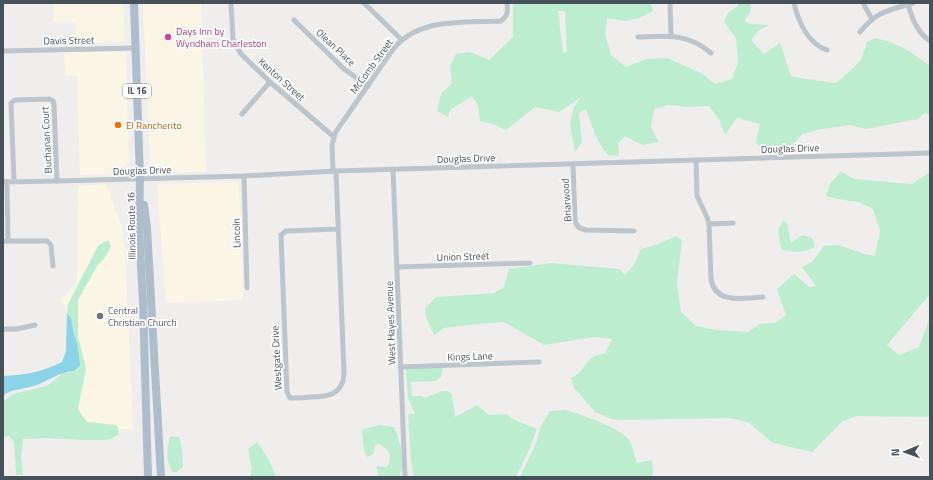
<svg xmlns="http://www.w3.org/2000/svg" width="933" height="480" font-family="'Titillium Web',sans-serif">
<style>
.commercial{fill:#fbf5e6}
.green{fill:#bdedcf;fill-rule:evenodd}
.water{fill:#8bd4e8}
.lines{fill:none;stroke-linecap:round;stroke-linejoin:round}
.street{stroke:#bcc5cc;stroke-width:5}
.primary{stroke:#aebdcc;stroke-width:8}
.hotel-dot{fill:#d1479c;stroke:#fff;stroke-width:1.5}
.food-dot{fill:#e8710a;stroke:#fff;stroke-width:1.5}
.worship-dot{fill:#6b7280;stroke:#fff;stroke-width:1.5}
.labels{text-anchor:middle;stroke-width:3.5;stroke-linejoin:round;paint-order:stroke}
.shield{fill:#fff;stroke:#7e858c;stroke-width:1}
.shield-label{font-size:9px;font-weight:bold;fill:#46515a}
.hotel-label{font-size:10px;fill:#b23c85;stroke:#fff;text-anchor:start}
.street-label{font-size:10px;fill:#46515a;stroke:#fff}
.food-label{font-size:10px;fill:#c56008;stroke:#fff;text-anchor:start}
.worship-label{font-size:10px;fill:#5b616d;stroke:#fff;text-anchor:start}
</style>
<rect width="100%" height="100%" fill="#f0eded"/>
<g class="commercial">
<polygon points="53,3 123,3 125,42 77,43 75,22 54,22"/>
<polygon points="143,3 201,3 206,172 157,173 150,166"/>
<polygon points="89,52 126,52 129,163 110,174 80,175 77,76 65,75 64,53"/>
<polygon points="239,182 243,300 166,303 157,184"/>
<polygon points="106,184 122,227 125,250 133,429 76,427 77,343 73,331 71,318 67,313 60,299 77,283 78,186"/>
</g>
<g class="green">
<path d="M513,3H650L653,11L639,18L625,21L607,18L605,34L611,55L626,67L646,59L667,58L701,73L715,84L732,79L738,63L736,38L724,22L728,13L738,6V3H750L751,10L744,21L751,24L769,25L758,31L751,40L764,54L780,43L791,76L806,79L836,83L849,72L861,60L867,42L875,38L890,42L909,51L930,66V115L925,113L918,119L866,129L850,125L822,129L802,134C792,147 784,150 769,153L756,143L760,124L737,118L725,135L720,121L709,106L689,107L668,105L654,109L651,128L659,142L642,145L625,136L618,143L619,156L608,155C596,142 592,125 586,109L579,113L582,142L575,152L570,124L574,107L581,97L559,112L535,107L506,130L493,124L480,121L478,105L472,96L450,110L448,117L437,111L441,94L452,83L450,66L456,54L470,52L489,60L513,37ZM558,11H565L567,52L563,53Z"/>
<path d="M841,171L854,179L912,184L930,172V294L887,345L899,355L919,347L930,317V417L856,416L843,421L812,452L773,443L749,423L730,418L614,420L595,412L574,388L571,378C584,373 584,361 595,356C598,355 602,354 605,353L612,339L594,337L544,345L504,322L477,324L444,328L434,335L427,320L425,309L436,297L494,293L504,287L509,269L551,263L619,269L625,275L634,265L641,249L658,244L676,236L682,240L677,284L681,312L696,326L716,330L748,332L760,324L775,323L786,315L777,289L794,274L809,287L816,286L802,267L812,262L824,246L839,245L865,254L875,256L880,231L873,209L858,202L838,199L826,196L830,184Z"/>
<path d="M783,220L787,223L791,243L802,235L812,238L815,247C805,253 791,253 781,249L778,230Z"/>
<polygon points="108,240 111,246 106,256 97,266 78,300 78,336 86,369 78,409 87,422 117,425 119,434 111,439 102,440 82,440 48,438 23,439 21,457 23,475 16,475 14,442 9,436 3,437 3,401 13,394 47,386 63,373 74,371 77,343 72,330 71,318 67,313 68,304 98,246"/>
<polygon points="406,368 443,368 441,377 435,381 411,382 412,396 421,396 425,398 442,391 448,391 452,395 455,417 477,405 489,415 507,414 512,419 537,429 530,448 516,477 414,477 411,461 408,414 415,414 408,398"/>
<path d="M565,410C580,414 619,427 628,439C633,445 634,456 637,463L652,460L653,475L650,477H520L537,441L540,428L550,411Z"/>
<path d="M379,425L394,427C401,443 405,460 400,477H382L379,476L376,466L386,467L389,464C392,452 388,450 378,443L375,445L373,454L367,457L364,450L362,430Z"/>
<path d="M170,436L179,437L182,449L183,467L177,472H173C165,462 167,448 170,436Z"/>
<polygon points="257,442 269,460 276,477 250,477 252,468 248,449"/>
</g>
<path class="water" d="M67,313L71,318L73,331L77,343L80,365L74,371C60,371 44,384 30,387C21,389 9,390 3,396V376C26,375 42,372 62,362L66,351Z"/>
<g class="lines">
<g class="street">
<polyline points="231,3 233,39 241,54 270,82 334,137"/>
<polyline points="364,3 402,40"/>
<polyline points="670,3 671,35"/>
<path d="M794,3C798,21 808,44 827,50"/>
<polyline points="863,3 872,19"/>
<path d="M908,4C912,19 917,32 930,41"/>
<polyline points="294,20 344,69 368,86"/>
<path d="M860,32C878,10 888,11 913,3"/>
<path d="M638,37C667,36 688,33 711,53"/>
<polyline points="3,51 136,48"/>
<polyline points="242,114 270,82"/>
<path d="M696,160L697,196L707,217L709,224L711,279C715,305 745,298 763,297"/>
<path d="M573,164L575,220C576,226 580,229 586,230L634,231"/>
<polyline points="393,169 405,477"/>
<path d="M333,171L332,145L335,133L391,52C416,17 462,23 501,21C508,16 508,11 507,3"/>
<path d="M336,171L344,373C343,395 328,397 310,397C303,398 297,398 290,398L287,392L281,235L286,231L338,229"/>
<polyline points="244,176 247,288"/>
<polyline points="14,181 11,103 15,100 49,99 53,101 54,104 57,181"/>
<polyline points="3,182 57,181 244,176 336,171 930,153"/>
<polyline points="7,182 8,241"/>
<polyline points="709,224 733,223"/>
<polyline points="3,241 47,241 51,245 53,266"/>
<polyline points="397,267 530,263"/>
<polyline points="3,329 17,329 35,325"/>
<polyline points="401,367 539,362"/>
</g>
<g class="primary">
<polyline points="134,3 140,178 139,229 143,302 148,477"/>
<polyline points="144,205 147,228 161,477"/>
</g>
</g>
<circle class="hotel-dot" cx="168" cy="37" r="4"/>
<circle class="food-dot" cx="118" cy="125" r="4"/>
<circle class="worship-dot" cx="100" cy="316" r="4"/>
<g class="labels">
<rect class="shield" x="123" y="84" width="28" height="14" rx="3"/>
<g class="shield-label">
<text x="137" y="94">IL 16</text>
</g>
<g class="hotel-label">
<text x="176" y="35">Days Inn by<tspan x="176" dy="12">Wyndham Charleston</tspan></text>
</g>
<g class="street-label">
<text transform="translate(69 40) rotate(-1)" y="4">Davis Street</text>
<text transform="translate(336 47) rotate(43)" y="4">Olean Place</text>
<text transform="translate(371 66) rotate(-54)" y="4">McComb Street</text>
<text transform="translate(282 79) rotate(42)" y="4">Kenton Street</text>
<text transform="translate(46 140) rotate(-93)" y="4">Buchanan Court</text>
<text transform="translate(790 148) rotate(-2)" y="4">Douglas Drive</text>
<text transform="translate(466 158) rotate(-2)" y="4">Douglas Drive</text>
<text transform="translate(142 170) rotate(-2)" y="4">Douglas Drive</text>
<text transform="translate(566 200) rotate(-94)" y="4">Briarwood</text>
<text transform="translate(131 226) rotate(-91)" y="4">Illinois Route 16</text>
<text transform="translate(236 233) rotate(-92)" y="4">Lincoln</text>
<text transform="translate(463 256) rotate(-2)" y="4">Union Street</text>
<text transform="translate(390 323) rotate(-92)" y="4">West Hayes Avenue</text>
<text transform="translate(470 356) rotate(-2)" y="4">Kings Lane</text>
<text transform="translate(276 358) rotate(-93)" y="4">Westgate Drive</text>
</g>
<g class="food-label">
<text x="126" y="129">El Rancherito</text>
</g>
<g class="worship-label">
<text x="108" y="314">Central<tspan x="108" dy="12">Christian Church</tspan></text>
</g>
</g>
<rect width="933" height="480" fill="none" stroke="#46515a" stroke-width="8"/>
<g transform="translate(905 452) rotate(268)" stroke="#ffffff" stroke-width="3" paint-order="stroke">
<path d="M0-3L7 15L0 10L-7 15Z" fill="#46515a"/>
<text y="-6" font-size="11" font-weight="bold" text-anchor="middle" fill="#46515a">N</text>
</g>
</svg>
